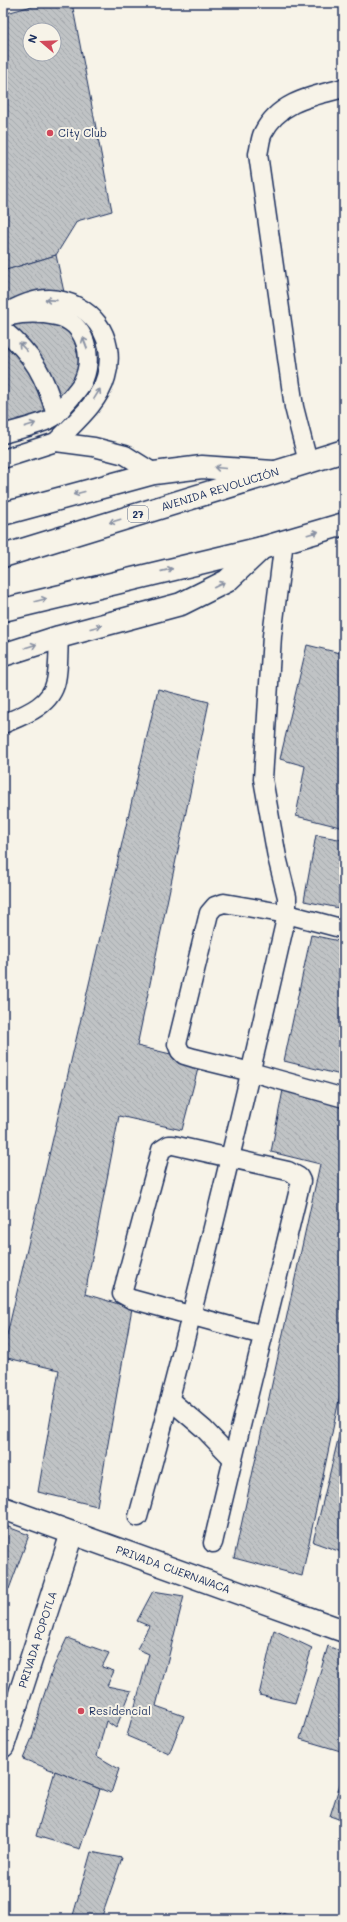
<svg xmlns="http://www.w3.org/2000/svg" width="347" height="1922" font-family="Mali,sans-serif">
<style>
.building{fill:url(#building-back-hatch);stroke:#1b2f5e;fill-rule:evenodd}
.lines{fill:none;stroke-linecap:round;stroke-linejoin:round}
.service-casing{stroke:#1b2f5e;stroke-width:21}
.minor-casing{stroke:#1b2f5e;stroke-width:25}
.tertiary-casing{stroke:#1b2f5e;stroke-width:25}
.primary-casing{stroke:#1b2f5e;stroke-width:25}
.service{stroke:#f7f3e8;stroke-width:18}
.minor{stroke:#f7f3e8;stroke-width:22}
.tertiary{stroke:#f7f3e8;stroke-width:22}
.primary{stroke:#f7f3e8;stroke-width:22}
.oneway{stroke:#8991a3}
.poi-dot{fill:#d1495b;stroke:#f7f3e8;stroke-width:1.5}
.labels{text-anchor:middle;stroke-width:4;stroke-linejoin:round;paint-order:stroke}
.shield{fill:#f7f3e8;stroke:#5d6a87;stroke-width:1}
.shield-label{font-size:10px;font-weight:bold;fill:#1b2f5e}
.poi-label{font-size:11px;fill:#1b2f5e;stroke:#f7f3e8;text-anchor:start}
.street-label{font-size:11px;fill:#1b2f5e;stroke:#f7f3e8}
</style>
<defs>
<pattern id="building-back-hatch" width="6" height="6" patternUnits="userSpaceOnUse"><rect width="6" height="6" fill="#c0c3c5"/><path d="M-1 5l2 2M0 0l6 6M5-1l2 2" fill="none" stroke="#a4a8ac"/></pattern>
</defs>
<rect width="100%" height="100%" fill="#f7f3e8"/>
<filter id="ink" filterUnits="userSpaceOnUse"><feTurbulence type="fractalNoise" baseFrequency=".025" numOctaves="2"/><feDisplacementMap in="SourceGraphic" scale="8" xChannelSelector="R" yChannelSelector="G"/><feConvolveMatrix kernelMatrix="1 2 1 2 8 2 1 2 1" color-interpolation-filters="sRGB"/></filter>
<g filter="url(#ink)">
<g class="building">
<path d="M43,3H72L112,211L77,221L56,255L3,271V14ZM30,30H54V54H30Z"/>
<polygon points="56,255 82,376 93,414 3,440 3,271"/>
<polygon points="307,645 344,654 344,759 341,770 344,771 344,828 296,816 305,766 280,759"/>
<polygon points="158,689 209,702 137,1046 200,1061 182,1130 119,1116 85,1294 132,1308 97,1506 38,1492 59,1370 3,1357 3,1352"/>
<polygon points="316,835 344,840 344,909 304,901"/>
<polygon points="311,935 344,942 344,1063 341,1075 284,1061"/>
<polygon points="283,1090 344,1103 344,1376 302,1576 234,1558 320,1164 271,1152"/>
<polygon points="344,1415 344,1553 313,1542"/>
<polygon points="3,1525 29,1535 9,1589 3,1587"/>
<polygon points="153,1591 184,1596 156,1706 184,1716 169,1754 127,1736 149,1654 137,1649 149,1626 137,1621"/>
<polygon points="274,1630 312,1648 295,1703 259,1695"/>
<polygon points="67,1638 109,1653 102,1667 114,1671 107,1686 131,1691 116,1728 106,1721 97,1756 119,1769 111,1793 23,1759 32,1738 42,1701 53,1668"/>
<polygon points="328,1646 344,1653 344,1752 300,1739"/>
<polygon points="55,1771 100,1789 80,1849 36,1836"/>
<polygon points="344,1772 344,1821 330,1816"/>
<polygon points="91,1852 122,1858 101,1919 72,1919"/>
<polygon points="280,1912 297,1919 278,1919"/>
</g>
<g class="lines">
<g class="service-casing">
<g id="service">
<path d="M3,315C16,307 33,299 49,299C90,301 118,336 106,377C99,403 74,423 56,442"/>
<path d="M3,330C34,355 45,377 56,415"/>
<path d="M3,434C15,430 47,423 55,416C60,412 63,406 67,402C72,396 78,390 82,383C95,358 86,322 56,316C42,313 24,313 10,316"/>
<polyline points="3,459 56,442 94,447 125,455 154,473"/>
<path d="M308,462L294,407L258,154C260,147 260,139 263,133C279,101 313,96 344,88"/>
<path d="M3,724C24,715 51,706 56,681C59,667 58,651 59,637"/>
<polyline points="344,929 287,914 224,903 215,906 209,913 177,1044 180,1051 184,1055 194,1058 251,1072 344,1098"/>
<polyline points="170,1400 204,1429 232,1458"/>
<path d="M138,1517C193,1318 241,1116 287,914V897L277,857L263,779L272,636L284,541"/>
<path d="M213,1543C241,1422 272,1302 301,1181L299,1177L288,1171L173,1145H169L161,1150L122,1294L131,1299L263,1335"/>
</g>
</g>
<g class="minor-casing">
<g id="minor">
<path id="s1" d="M3,1508L344,1631"/>
<path id="s2" d="M3,1746L72,1533"/>
</g>
</g>
<g class="tertiary-casing">
<g id="tertiary">
<polyline points="3,514 154,473 202,467 273,472"/>
<polyline points="3,655 59,637 181,604 227,581 262,548"/>
</g>
</g>
<g class="primary-casing">
<g id="primary">
<path id="s3" d="M3,556L344,451"/>
<polyline points="3,610 262,548 344,524"/>
</g>
</g>
<use href="#service" class="service"/>
<use href="#minor" class="minor"/>
<use href="#tertiary" class="tertiary"/>
<use href="#primary" class="primary"/>
</g>
<defs><path id="oneway-shaft" d="M-6 0H5M1.5-3L5.5 0L1.5 3" fill="none" stroke-width="1.6" stroke-linecap="round" stroke-linejoin="round"/></defs>
<g class="oneway">
<use href="#oneway-shaft" transform="translate(51 300) rotate(-176)"/>
<use href="#oneway-shaft" transform="translate(85 343) rotate(-111)"/>
<use href="#oneway-shaft" transform="translate(23 347) rotate(-134)"/>
<use href="#oneway-shaft" transform="translate(97 394) rotate(-58)"/>
<use href="#oneway-shaft" transform="translate(30 425) rotate(-18)"/>
<use href="#oneway-shaft" transform="translate(220 468) rotate(-175)"/>
<use href="#oneway-shaft" transform="translate(79 493) rotate(165)"/>
<use href="#oneway-shaft" transform="translate(115 521) rotate(163)"/>
<use href="#oneway-shaft" transform="translate(313 533) rotate(-16)"/>
<use href="#oneway-shaft" transform="translate(167 570) rotate(-13)"/>
<use href="#oneway-shaft" transform="translate(219 585) rotate(-27)"/>
<use href="#oneway-shaft" transform="translate(41 600) rotate(-14)"/>
<use href="#oneway-shaft" transform="translate(96 627) rotate(-15)"/>
<use href="#oneway-shaft" transform="translate(31 646) rotate(-18)"/>
</g>
</g>
<g class="poi-dot">
<circle cx="50" cy="133" r="4"/>
<circle cx="81" cy="1711" r="4"/>
</g>
<g class="labels">
<rect class="shield" x="128" y="506" width="20" height="16" rx="3"/>
<g class="shield-label">
<text x="138" y="518">27</text>
</g>
<g class="poi-label">
<text x="58" y="137">City Club</text>
<text x="89" y="1715">Residencial</text>
</g>
<g class="street-label">
<text dy="4" stroke="none"><textPath href="#s3" startOffset="227">AVENIDA REVOLUCIÓN</textPath></text>
<text dy="4" stroke="none"><textPath href="#s1" startOffset="181">PRIVADA CUERNAVACA</textPath></text>
<text dy="4" stroke="none"><textPath href="#s2" startOffset="112">PRIVADA POPOTLA</textPath></text>
</g>
</g>
<rect width="347" height="1922" fill="none" stroke="#f7f3e8" stroke-width="16"/>
<rect x="8" y="8" width="331" height="1906" fill="none" stroke="#1b2f5e" stroke-width="1.5" filter="url(#ink)"/>
<g transform="translate(42 42) rotate(289)"><circle r="19" fill="#f7f3e8" stroke="#9fa5b1"/>
<path d="M0-3L7 15L0 10L-7 15Z" fill="#d1495b"/>
<text y="-6" font-size="11" font-weight="bold" text-anchor="middle" fill="#1b2f5e">N</text>
</g>
</svg>
